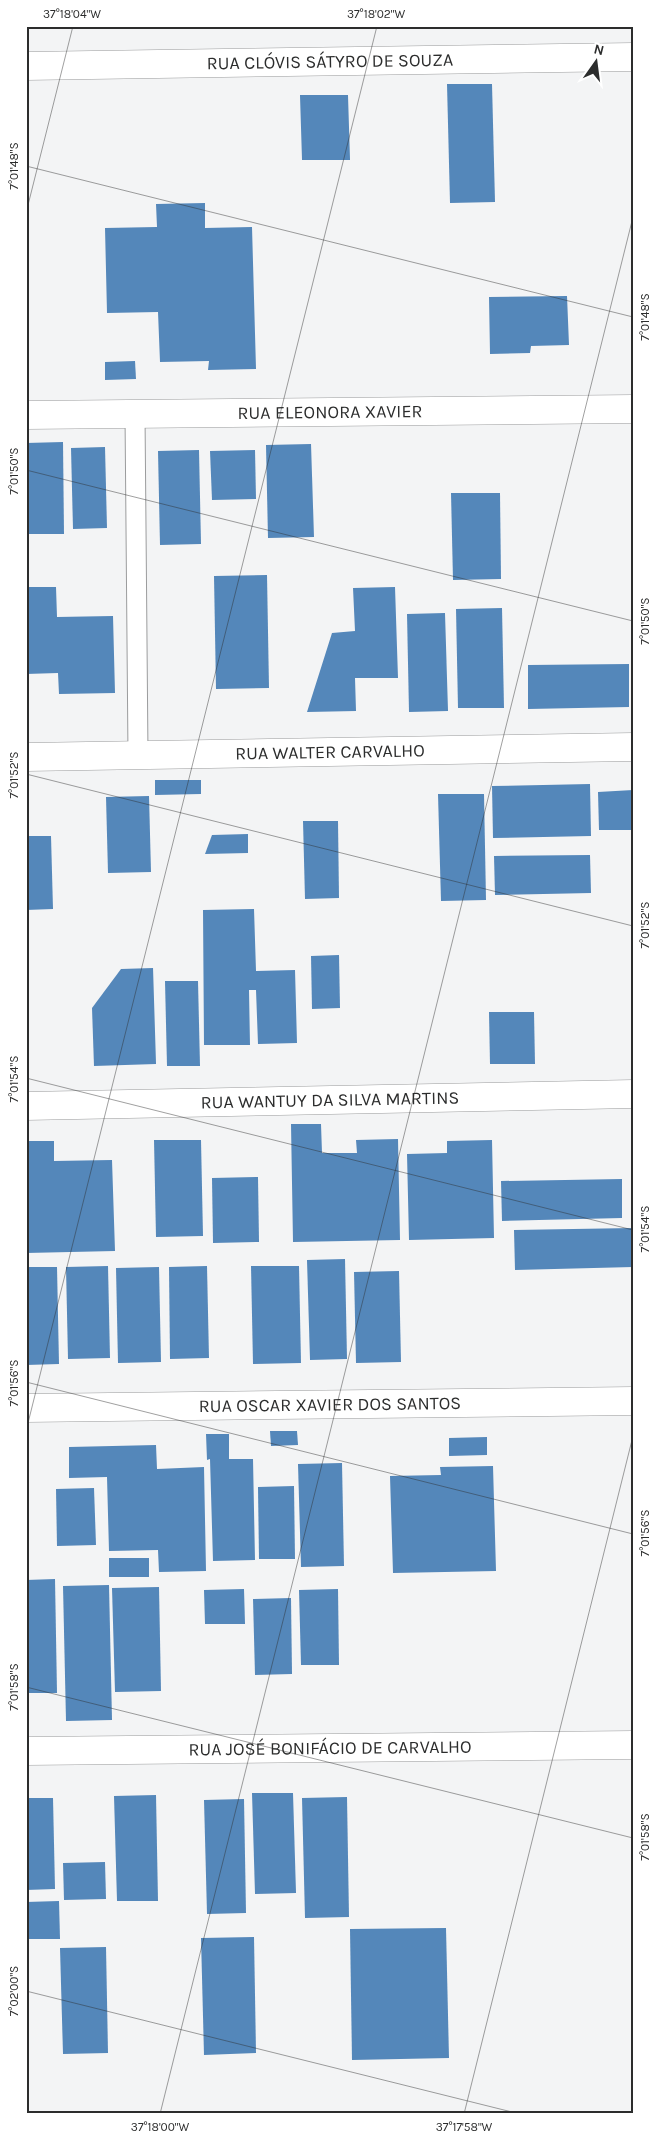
<svg xmlns="http://www.w3.org/2000/svg" width="659" height="2140" font-family="Karla,sans-serif">
<style>
.building{fill:#5487ba}
.lines{fill:none;stroke-linecap:round;stroke-linejoin:round}
.lane-casing{stroke:#9b9c9d;stroke-width:21}
.street-casing{stroke:#9b9c9d;stroke-width:29}
.lane{stroke:#fff;stroke-width:19}
.street{stroke:#fff;stroke-width:28}
.ticks{fill:none;stroke:#2c2d2d;stroke-width:1;stroke-opacity:0.45}
.labels{text-anchor:middle;stroke-width:4;stroke-linejoin:round;paint-order:stroke}
.street-label{font-size:18px;fill:#2c2d2d;stroke:#fff}
.neatline{fill:none;stroke:#2c2d2d;stroke-width:2}
.ticks-label{font-size:12px;text-anchor:middle;fill:#2c2d2d}
</style>
<rect width="100%" height="100%" fill="#f3f4f5"/>
<g class="building">
<polygon points="447,84 492,84 495,202 450,203"/>
<polygon points="300,95 348,95 350,160 302,160"/>
<polygon points="205,203 205,228 252,227 256,369 208,370 209,361 160,362 158,312 107,313 105,228 157,227 156,204"/>
<polygon points="567,296 569,345 531,346 530,353 490,354 489,297"/>
<polygon points="135,361 136,379 105,380 105,362"/>
<polygon points="63,442 64,534 26,534 26,443"/>
<polygon points="311,444 314,537 268,538 266,445"/>
<polygon points="105,447 107,528 73,529 71,448"/>
<polygon points="199,450 201,544 160,545 158,451"/>
<polygon points="255,450 256,499 212,500 210,451"/>
<polygon points="451,493 500,493 501,579 453,580"/>
<polygon points="267,575 269,688 216,689 214,576"/>
<polygon points="26,587 56,587 57,617 113,616 115,693 59,694 58,673 26,674"/>
<polygon points="395,587 398,678 355,678 356,711 307,712 332,633 355,631 353,588"/>
<polygon points="502,608 504,708 458,708 456,609"/>
<polygon points="445,613 448,711 409,712 407,614"/>
<polygon points="629,664 629,707 528,709 528,665"/>
<polygon points="155,780 201,780 201,794 155,795"/>
<polygon points="590,784 591,836 493,838 492,786"/>
<polygon points="633,790 633,830 599,830 598,792"/>
<polygon points="438,794 484,794 486,900 441,901"/>
<polygon points="149,796 151,872 108,873 106,797"/>
<polygon points="303,821 338,821 339,898 305,899"/>
<polygon points="248,834 248,853 205,854 212,835"/>
<polygon points="26,836 51,836 53,909 26,910"/>
<polygon points="590,855 591,893 495,895 494,856"/>
<polygon points="254,909 256,971 295,970 297,1043 258,1044 256,990 249,990 250,1045 204,1045 203,910"/>
<polygon points="339,955 340,1008 312,1009 311,956"/>
<polygon points="153,968 156,1064 94,1066 92,1008 121,969"/>
<polygon points="165,981 198,981 200,1066 167,1066"/>
<polygon points="489,1012 534,1012 535,1064 490,1064"/>
<polygon points="291,1124 321,1124 322,1153 357,1153 356,1140 398,1139 400,1240 293,1242"/>
<polygon points="154,1140 201,1140 203,1236 156,1237"/>
<polygon points="492,1140 494,1238 409,1240 407,1154 447,1153 447,1141"/>
<polygon points="26,1141 54,1141 54,1161 112,1160 115,1251 26,1253"/>
<polygon points="258,1177 259,1242 213,1243 212,1178"/>
<polygon points="622,1179 622,1218 502,1221 501,1181"/>
<polygon points="633,1228 633,1267 515,1270 514,1230"/>
<polygon points="345,1259 347,1359 310,1360 307,1260"/>
<polygon points="108,1266 110,1358 68,1359 66,1267"/>
<polygon points="207,1266 209,1358 170,1359 169,1267"/>
<polygon points="251,1266 299,1266 301,1363 253,1364"/>
<polygon points="26,1267 57,1267 59,1364 26,1365"/>
<polygon points="159,1267 161,1362 118,1363 116,1268"/>
<polygon points="399,1271 401,1362 356,1363 354,1272"/>
<polygon points="270,1431 297,1431 298,1445 271,1446"/>
<polygon points="206,1434 229,1434 229,1459 253,1459 255,1560 213,1561 210,1459 207,1460"/>
<polygon points="487,1437 487,1455 449,1456 449,1438"/>
<polygon points="156,1445 157,1469 204,1467 206,1571 159,1572 158,1550 109,1551 107,1477 69,1478 69,1447"/>
<polygon points="342,1463 344,1566 301,1567 298,1464"/>
<polygon points="493,1466 496,1571 393,1573 390,1476 441,1475 440,1467"/>
<polygon points="294,1486 295,1559 259,1559 258,1487"/>
<polygon points="94,1488 96,1545 57,1546 56,1489"/>
<rect x="109" y="1558" width="40" height="19"/>
<polygon points="55,1579 57,1693 26,1693 26,1580"/>
<polygon points="109,1585 112,1720 66,1721 63,1586"/>
<polygon points="159,1587 161,1691 115,1692 112,1588"/>
<polygon points="244,1589 245,1624 205,1624 204,1590"/>
<polygon points="338,1589 339,1665 301,1665 299,1590"/>
<polygon points="291,1598 292,1674 255,1675 253,1599"/>
<polygon points="252,1793 293,1793 296,1893 255,1894"/>
<polygon points="156,1795 158,1901 117,1901 114,1796"/>
<polygon points="347,1797 349,1917 305,1918 302,1798"/>
<polygon points="26,1798 53,1798 55,1889 26,1890"/>
<polygon points="244,1799 246,1913 207,1914 204,1800"/>
<polygon points="105,1862 106,1899 64,1900 63,1863"/>
<polygon points="59,1901 60,1939 26,1939 26,1902"/>
<polygon points="446,1928 449,2058 352,2060 350,1929"/>
<polygon points="254,1937 256,2053 204,2055 201,1938"/>
<polygon points="106,1947 108,2053 63,2054 60,1948"/>
</g>
<g class="lines">
<g class="lane-casing">
<polyline id="lane" points="135,414 138,755"/>
</g>
<g class="street-casing">
<g id="street">
<path id="s1" d="M26,66L633,57"/>
<path id="s2" d="M26,415L633,409"/>
<path id="s3" d="M26,757L633,747"/>
<path id="s4" d="M26,1106L633,1094"/>
<path id="s5" d="M26,1408L633,1401"/>
<path id="s6" d="M26,1751L633,1745"/>
</g>
</g>
<use href="#lane" class="lane"/>
<use href="#street" class="street"/>
</g>
<path class="ticks" d="M26,166L633,317M26,213L73,26M26,470L633,621M26,774L633,926M26,1078L633,1230M26,1382L633,1534M26,1431L377,26M26,1687L633,1838M26,1991L520,2114M160,2114L633,217M464,2114L633,1436"/>
<g class="labels">
<g class="street-label">
<text dy="6" stroke="none"><textPath href="#s1" startOffset="304">RUA CLÓVIS SÁTYRO DE SOUZA</textPath></text>
<text dy="6" stroke="none"><textPath href="#s2" startOffset="304">RUA ELEONORA XAVIER</textPath></text>
<text dy="6" stroke="none"><textPath href="#s3" startOffset="304">RUA WALTER CARVALHO</textPath></text>
<text dy="6" stroke="none"><textPath href="#s4" startOffset="304">RUA WANTUY DA SILVA MARTINS</textPath></text>
<text dy="6" stroke="none"><textPath href="#s5" startOffset="304">RUA OSCAR XAVIER DOS SANTOS</textPath></text>
<text dy="6" stroke="none"><textPath href="#s6" startOffset="304">RUA JOSÉ BONIFÁCIO DE CARVALHO</textPath></text>
</g>
</g>
<rect width="659" height="2140" fill="none" stroke="#ffffff" stroke-width="55"/>
<g transform="translate(596 62) rotate(14)" stroke="#ffffff" stroke-width="4" paint-order="stroke">
<path d="M0-4L9 19L0 12L-9 19Z" fill="#2c2d2d"/>
<text y="-8" font-size="14" font-weight="bold" text-anchor="middle" fill="#2c2d2d">N</text>
</g>
<rect x="28" y="28" width="604" height="2084" class="neatline"/>
<g class="ticks-label">
<text x="72" y="18">37°18'04"W</text>
<text x="376" y="18">37°18'02"W</text>
<text transform="translate(14 166) rotate(-90)" y="4">7°01'48"S</text>
<text transform="translate(645 317) rotate(-90)" y="4">7°01'48"S</text>
<text transform="translate(14 471) rotate(-90)" y="4">7°01'50"S</text>
<text transform="translate(645 621) rotate(-90)" y="4">7°01'50"S</text>
<text transform="translate(14 775) rotate(-90)" y="4">7°01'52"S</text>
<text transform="translate(645 925) rotate(-90)" y="4">7°01'52"S</text>
<text transform="translate(14 1079) rotate(-90)" y="4">7°01'54"S</text>
<text transform="translate(645 1229) rotate(-90)" y="4">7°01'54"S</text>
<text transform="translate(14 1383) rotate(-90)" y="4">7°01'56"S</text>
<text transform="translate(645 1533) rotate(-90)" y="4">7°01'56"S</text>
<text transform="translate(14 1687) rotate(-90)" y="4">7°01'58"S</text>
<text transform="translate(645 1837) rotate(-90)" y="4">7°01'58"S</text>
<text transform="translate(14 1991) rotate(-90)" y="4">7°02'00"S</text>
<text x="160" y="2131">37°18'00"W</text>
<text x="464" y="2131">37°17'58"W</text>
</g>
</svg>
